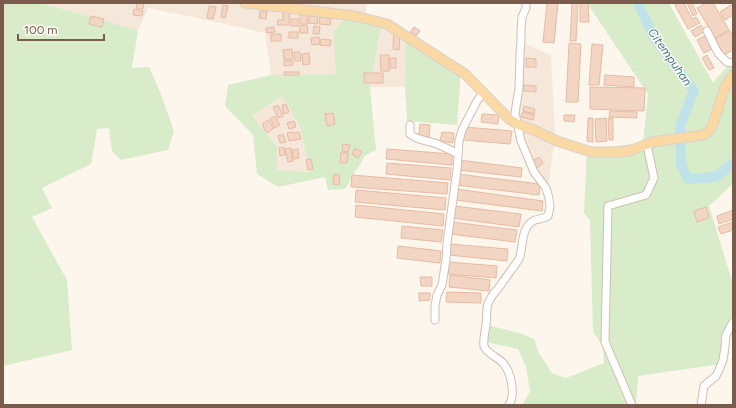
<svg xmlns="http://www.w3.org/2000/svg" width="736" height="408" font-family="Figtree,sans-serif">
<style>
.residential{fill:#f5e8da}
.green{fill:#d8ecc9;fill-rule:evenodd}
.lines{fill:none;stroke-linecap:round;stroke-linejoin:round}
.river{stroke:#bfe3e8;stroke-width:10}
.building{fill:#f3d5c3;stroke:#e6bba3}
.minor-casing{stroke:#d1beb0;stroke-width:9}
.major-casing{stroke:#dad1cd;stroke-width:11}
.minor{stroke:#fff;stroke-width:7}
.major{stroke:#fbd9a5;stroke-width:9}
.labels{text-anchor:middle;stroke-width:3;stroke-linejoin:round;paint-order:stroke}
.water-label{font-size:12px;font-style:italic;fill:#437c86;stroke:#fffaf3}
</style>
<rect width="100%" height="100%" fill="#fdf6ec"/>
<g class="residential">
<polygon points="40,3 366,3 366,15 333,32 337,74 271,75 265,33 197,18 148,8 138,30"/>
<polygon points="382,22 406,34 405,87 370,87"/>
<polygon points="526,44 551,55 555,135 548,189 525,157 516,124"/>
<polygon points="282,96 300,127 310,172 277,170 277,146 252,116"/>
</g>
<g class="green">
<polygon points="3,3 40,3 138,30 132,68 149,67 160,92 174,131 168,150 121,160 112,151 109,128 97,129 91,164 42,188 52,208 32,217 67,280 72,350 3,366"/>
<polygon points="587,3 669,3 713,83 733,59 733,184 709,206 733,284 733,321 721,364 638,376 636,405 522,405 523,404 530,391 526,367 518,349 481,341 484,324 522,334 534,339 539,353 552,373 566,378 604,363 603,346 593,332 590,220 584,213 587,149 643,143 648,94"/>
<path d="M348,15L382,22L370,87L376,150L365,156L345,189L328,190L325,177L278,187L257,174L253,135L225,106L228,85L271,75L336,74L333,32ZM282,96L300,127L310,172L277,170V146L252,116Z"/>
<polygon points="406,34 461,71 457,125 407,121 405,87"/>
</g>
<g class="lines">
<polyline class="river" points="638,3 653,36 694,91 680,126 681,165 688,179 716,177 733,163"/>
</g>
<g class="building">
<polygon points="137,3 144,3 143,9 136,8"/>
<polygon points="547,3 558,3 554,43 543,42"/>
<polygon points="572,3 578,3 576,41 570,41"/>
<polygon points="580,3 588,3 589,22 580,22"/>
<polygon points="678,3 684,3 692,19 696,17 700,23 688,29 675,5"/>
<polygon points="687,3 692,3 697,14 693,16"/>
<polygon points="706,3 713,3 729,30 715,38 697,8"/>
<polygon points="733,4 733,15 725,20 720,12"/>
<polygon points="223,5 228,6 225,18 221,17"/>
<polygon points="209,6 216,7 213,19 207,18"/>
<polygon points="134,9 143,11 142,16 133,15"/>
<polygon points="283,10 290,11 289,25 277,25 278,20 283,20"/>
<polygon points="260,11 267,11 266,19 259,18"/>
<rect x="300" y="14" width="7" height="10"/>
<polygon points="91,16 104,19 102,27 89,24"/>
<polygon points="309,16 318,17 317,24 308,23"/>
<polygon points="320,17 331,19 330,25 319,24"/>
<rect x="291" y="19" width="7" height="7"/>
<polygon points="307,25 308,33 300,33 299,26"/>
<polygon points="701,25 705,31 695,37 691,31"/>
<polygon points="314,26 320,27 319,34 313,34"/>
<polygon points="274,27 275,32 267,33 266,28"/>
<polygon points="414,27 420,31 416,36 410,32"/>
<polygon points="394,30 400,34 399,50 393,49"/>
<polygon points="730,31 733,36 733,50 724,55 715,39"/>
<rect x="289" y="32" width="9" height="6"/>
<rect x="271" y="34" width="10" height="7"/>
<polygon points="706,35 714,48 704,53 697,40"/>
<polygon points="319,37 320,44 312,45 311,38"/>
<polygon points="321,39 331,40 330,46 320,45"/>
<polygon points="569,43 581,44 578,102 566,102"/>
<polygon points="592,44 603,45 599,85 589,85"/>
<polygon points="292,49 293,59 284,60 283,50"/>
<polygon points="294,52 300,52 301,61 295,61"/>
<polygon points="309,53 310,64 303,65 302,54"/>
<polygon points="380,55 389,55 389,71 381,71"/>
<polygon points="707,55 714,68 709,70 702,58"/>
<rect x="390" y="58" width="6" height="10"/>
<polygon points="526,58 536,59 536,67 526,67"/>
<polygon points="284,61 293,61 293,65 284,66"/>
<rect x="284" y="72" width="15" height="3"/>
<rect x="364" y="73" width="19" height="10"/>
<polygon points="605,75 634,77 634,87 604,85"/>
<polygon points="524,85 536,86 536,92 524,91"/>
<polygon points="590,87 645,88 644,111 590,109"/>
<polygon points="286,104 289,112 284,114 282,108 283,108 282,105"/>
<polygon points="278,105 283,116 278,118 273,107"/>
<polygon points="524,106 535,109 534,114 523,111"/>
<polygon points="610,111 637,112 637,118 609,117"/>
<polygon points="523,112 534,115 533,120 521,117"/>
<polygon points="333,113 335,124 327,126 325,114"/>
<polygon points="482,114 499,115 498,124 481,122"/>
<polygon points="564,115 575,115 574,122 564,121"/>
<polygon points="275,116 280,125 275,128 270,119"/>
<polygon points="588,118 593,118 593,142 587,141"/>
<polygon points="606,118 607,141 596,142 595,119"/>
<polygon points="608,118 613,118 613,140 609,140"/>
<polygon points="268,120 274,128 267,133 263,127 264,126 262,124"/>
<polygon points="294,121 296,127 289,129 287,123"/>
<polygon points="420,124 430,125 429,138 420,137 420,134 419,134"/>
<polygon points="464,127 512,131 510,144 463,140"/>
<polygon points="293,132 294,133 299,132 301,139 289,141 287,133"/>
<polygon points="442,132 454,133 453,143 440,141"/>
<polygon points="283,134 286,142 280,143 278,136"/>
<polygon points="343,144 350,145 348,152 342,151"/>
<polygon points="284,147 285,155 280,156 279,148"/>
<polygon points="291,148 293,161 288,162 285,149"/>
<polygon points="355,148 362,152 358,158 352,154"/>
<polygon points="298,149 299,158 294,159 292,150"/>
<polygon points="387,149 452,154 452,165 386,159"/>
<polygon points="341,152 348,153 347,163 340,163"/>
<polygon points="539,157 543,163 536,169 531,162"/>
<polygon points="311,159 313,169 308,170 306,160"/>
<polygon points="459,160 522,168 521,177 458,170"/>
<polygon points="387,163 451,168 450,180 386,174"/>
<polygon points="334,174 340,175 339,185 333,184"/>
<polygon points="457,174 540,184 539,195 456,185"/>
<polygon points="352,175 448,183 447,194 351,187"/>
<polygon points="456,189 543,201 542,211 455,200"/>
<polygon points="356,190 446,198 445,210 355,202"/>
<polygon points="356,205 444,214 443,226 355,217"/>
<polygon points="454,206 521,214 519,227 452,218"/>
<polygon points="706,207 709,218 697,222 694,211"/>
<polygon points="733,210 733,219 719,224 717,216"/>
<polygon points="452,222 517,230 515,242 450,234"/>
<polygon points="733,222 733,230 721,234 718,227"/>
<polygon points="402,226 443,230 441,242 401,238"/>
<polygon points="450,244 508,249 507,261 449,255"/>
<polygon points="398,246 441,251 440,263 397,258"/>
<polygon points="449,262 497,266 496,278 448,274"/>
<polygon points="450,275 490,280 489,291 449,287"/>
<polygon points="420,277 432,277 432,286 421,286"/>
<polygon points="447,292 481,293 481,303 446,302"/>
<polygon points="419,293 430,293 430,300 419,301"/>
</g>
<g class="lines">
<g class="minor-casing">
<g id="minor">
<polyline points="707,31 718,53 727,62 733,63"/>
<path d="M410,125V134C415,140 430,141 437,144C444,147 451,150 458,154"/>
<polyline points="435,320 435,306 437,295 442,285 446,260 447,243 457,170 459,141 462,130 477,101 483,93"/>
<path d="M509,405C516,394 511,371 502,362C497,357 486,353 484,346C483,340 485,332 486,325C487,319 486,310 488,304C490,297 495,292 500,286C506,277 513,268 519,259C524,247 520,229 533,221C536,219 543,219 548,216L550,207L549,198L546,188L534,172L521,141L515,113L519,88L520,54L521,41V31L522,17L526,8V3"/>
<polyline points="632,405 605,342 608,206 646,195 654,178 647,145"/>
<polyline points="701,405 704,386 716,376 719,370 723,360 725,347 726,335 733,322"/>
</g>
</g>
<g class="major-casing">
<polyline id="major" points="245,3 355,16 387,24 465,74 509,119 517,124 534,130 557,141 591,152 621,152 632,150 652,142 703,135 708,132 712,127 725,87 733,75"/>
</g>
<use href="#minor" class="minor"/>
<use href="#major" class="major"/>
</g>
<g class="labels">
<g class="water-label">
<text transform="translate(670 57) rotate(55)" y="4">Citempuhan</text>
</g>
</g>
<rect width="736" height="408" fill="none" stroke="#7a5c4d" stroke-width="8"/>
<path d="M18 34v6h86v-6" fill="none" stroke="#7a5c4d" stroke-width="2"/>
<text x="24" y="34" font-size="12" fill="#7a5c4d" stroke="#fffaf3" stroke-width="3" paint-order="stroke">100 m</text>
</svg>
